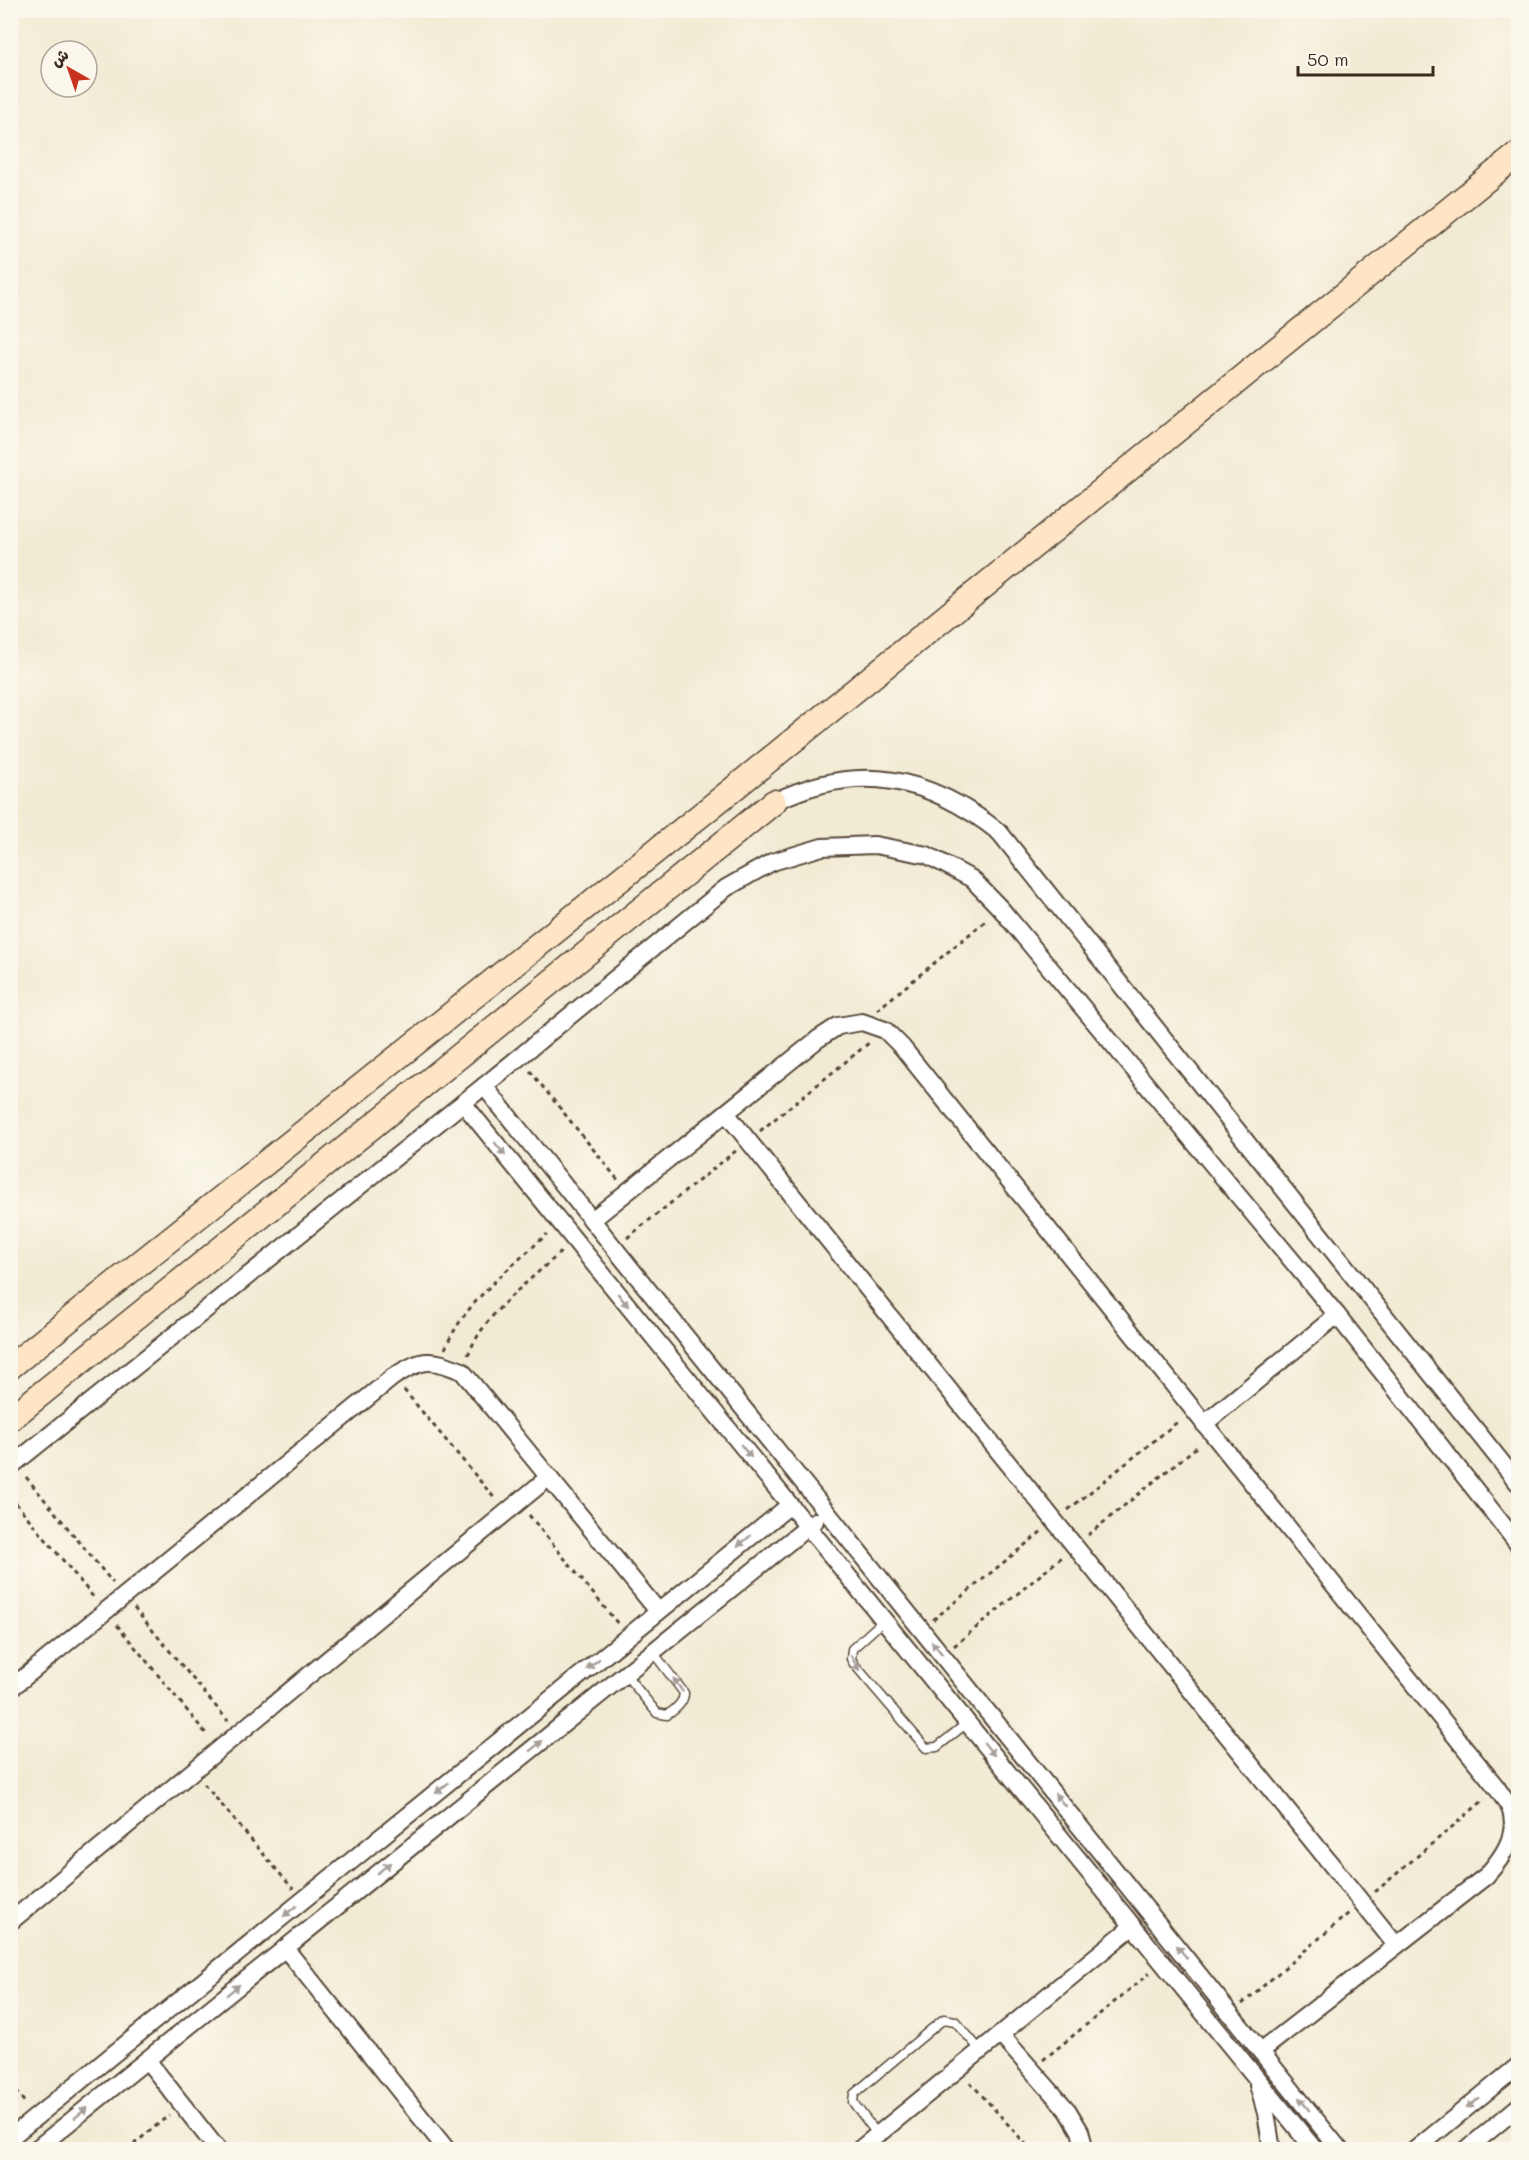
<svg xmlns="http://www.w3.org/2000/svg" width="1529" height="2160" font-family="Mali,'Playpen Sans Arabic',sans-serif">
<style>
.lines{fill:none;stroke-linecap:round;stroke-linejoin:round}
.lane-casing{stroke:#564739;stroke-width:11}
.street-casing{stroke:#564739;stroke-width:20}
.secondary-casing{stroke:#564739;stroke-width:27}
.path{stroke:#564739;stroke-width:3;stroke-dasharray:4.5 4.5;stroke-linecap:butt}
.lane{stroke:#fff;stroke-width:8}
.street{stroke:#fff;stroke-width:16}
.secondary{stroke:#fde5c5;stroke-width:24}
.oneway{fill:#a79f9a}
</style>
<rect width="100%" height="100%" fill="#fbf7ec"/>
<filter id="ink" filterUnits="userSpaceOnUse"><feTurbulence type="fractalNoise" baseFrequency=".0167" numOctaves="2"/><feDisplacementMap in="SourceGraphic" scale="12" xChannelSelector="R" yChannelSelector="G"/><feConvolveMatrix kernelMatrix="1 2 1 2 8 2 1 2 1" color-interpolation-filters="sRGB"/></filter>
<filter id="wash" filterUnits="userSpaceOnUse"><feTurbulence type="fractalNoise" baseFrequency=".008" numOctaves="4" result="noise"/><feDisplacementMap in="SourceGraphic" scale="24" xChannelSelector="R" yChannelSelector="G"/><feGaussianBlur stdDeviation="1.35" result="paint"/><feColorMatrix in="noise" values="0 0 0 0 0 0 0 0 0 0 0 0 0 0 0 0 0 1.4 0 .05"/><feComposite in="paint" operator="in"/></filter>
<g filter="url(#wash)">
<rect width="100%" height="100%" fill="#f2ebd4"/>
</g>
<g filter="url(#ink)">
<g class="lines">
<g class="lane-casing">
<g id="lane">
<polyline points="884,1620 852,1649 851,1659 854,1664 926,1748 937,1747 967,1723"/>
<path d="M625,1674L657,1713L667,1715C675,1710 684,1703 684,1693L653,1652"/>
<polyline points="878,2135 855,2105 853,2102 854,2094 940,2022 944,2019 955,2021 981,2051"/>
</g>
</g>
<g class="street-casing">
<g id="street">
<path d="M774,802C858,761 929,776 1000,833L1518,1483"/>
<polyline points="484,1086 1340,2150"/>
<polyline points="463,1103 1315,2150"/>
<polyline points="726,1113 1396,1945"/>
<path d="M592,1220L818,1039L838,1026L862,1022L885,1030L902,1047L1497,1788C1501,1795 1507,1802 1510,1808C1520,1834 1502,1858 1486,1876L1261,2051"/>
<polyline points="1204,1424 1337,1315"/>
<polyline points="10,1467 484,1086 726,888 772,862 822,847 875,845 927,855 972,879 1001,909 1337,1315 1518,1544"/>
<path d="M10,1689L393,1377C423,1358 430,1358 462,1371L658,1611"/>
<polyline points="10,1922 549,1477"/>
<polyline points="285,1948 447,2150"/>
<polyline points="1001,2035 1068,2111 1080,2131 1085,2150"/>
<polyline points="147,2060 218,2150"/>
<polyline points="1258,2085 1266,2113 1272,2150"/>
<polyline points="10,2138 790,1505"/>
<polyline points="35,2150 815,1521"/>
<polyline points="859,2150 1133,1926"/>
<polyline points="1415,2150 1518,2066"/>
<polyline points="1466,2150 1518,2107"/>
</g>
</g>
<g class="secondary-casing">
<g id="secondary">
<polyline points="10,1367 727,794 1518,154"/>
<polyline points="10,1419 774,802"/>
</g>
</g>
<g class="path">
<polyline points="877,1010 988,919"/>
<polyline points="530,1071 618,1180"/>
<polyline points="760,1131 870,1042"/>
<polyline points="627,1238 737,1150"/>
<path d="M445,1349C465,1301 511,1268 547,1234"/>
<path d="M468,1355C486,1311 529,1282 563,1250"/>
<polyline points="404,1390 496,1500"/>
<polyline points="26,1477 113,1583"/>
<polyline points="10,1496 95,1599"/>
<polyline points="1068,1510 1180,1420"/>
<polyline points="529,1515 618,1624"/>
<polyline points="1088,1535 1199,1445"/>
<polyline points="134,1608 228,1721"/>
<polyline points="933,1620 1042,1531"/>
<polyline points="117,1625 208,1736"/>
<polyline points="954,1646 1062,1557"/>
<polyline points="204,1784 293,1889"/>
<polyline points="1375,1892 1485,1799"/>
<polyline points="1242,2004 1349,1913"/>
<polyline points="1043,2060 1150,1973"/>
<polyline points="970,2082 1031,2150"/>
<polyline points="10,2084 26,2104"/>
<polyline points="127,2150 169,2115"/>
</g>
<use href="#lane" class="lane"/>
<use href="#street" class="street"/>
<use href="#secondary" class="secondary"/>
</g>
<defs><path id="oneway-solid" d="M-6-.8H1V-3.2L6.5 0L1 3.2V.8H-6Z" transform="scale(1.5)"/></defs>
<g class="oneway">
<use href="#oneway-solid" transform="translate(500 1149) rotate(51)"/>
<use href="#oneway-solid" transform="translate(623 1300) rotate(51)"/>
<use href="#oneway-solid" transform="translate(746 1451) rotate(51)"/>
<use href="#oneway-solid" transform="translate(744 1541) rotate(141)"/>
<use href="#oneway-solid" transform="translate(937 1648) rotate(-130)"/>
<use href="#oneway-solid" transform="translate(855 1663) rotate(60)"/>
<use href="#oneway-solid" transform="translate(593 1664) rotate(141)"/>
<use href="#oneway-solid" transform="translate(678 1685) rotate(-125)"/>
<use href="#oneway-solid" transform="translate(536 1746) rotate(-39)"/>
<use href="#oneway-solid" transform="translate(989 1749) rotate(51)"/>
<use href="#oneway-solid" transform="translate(442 1788) rotate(141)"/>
<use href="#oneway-solid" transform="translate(1060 1800) rotate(-129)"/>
<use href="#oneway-solid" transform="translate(384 1868) rotate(-39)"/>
<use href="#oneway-solid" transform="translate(290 1911) rotate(141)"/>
<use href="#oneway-solid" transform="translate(1182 1952) rotate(-129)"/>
<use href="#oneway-solid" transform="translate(233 1990) rotate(-39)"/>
<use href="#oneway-solid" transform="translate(1473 2103) rotate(141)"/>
<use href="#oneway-solid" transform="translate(1304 2104) rotate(-129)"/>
<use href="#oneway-solid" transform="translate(81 2113) rotate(-39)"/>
</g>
</g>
<rect width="1529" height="2160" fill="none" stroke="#fbf7ec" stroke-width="36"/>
<g transform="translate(69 69) rotate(320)"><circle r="28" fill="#fbf7ec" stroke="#aea59a" stroke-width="1.5"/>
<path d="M0-4.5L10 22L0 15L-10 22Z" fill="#c8321e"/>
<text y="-9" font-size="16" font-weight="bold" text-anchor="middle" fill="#3b2a1e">ش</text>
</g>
<path d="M1298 66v9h135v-9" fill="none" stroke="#3b2a1e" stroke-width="3"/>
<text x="1307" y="66" font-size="18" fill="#3b2a1e" stroke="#fbf7ec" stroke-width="4.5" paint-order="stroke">50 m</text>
</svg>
